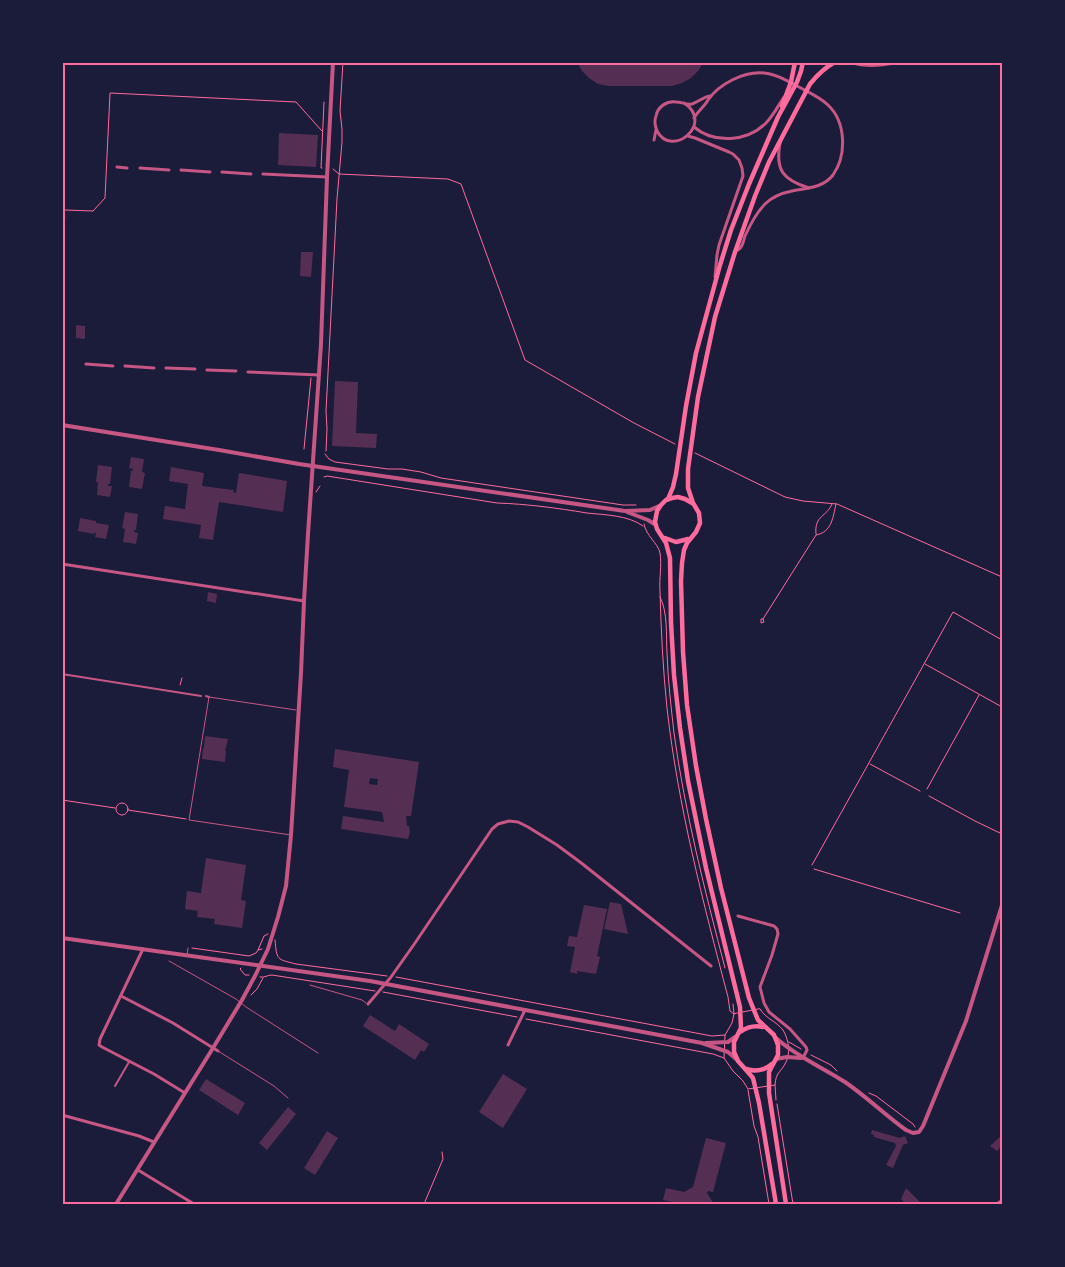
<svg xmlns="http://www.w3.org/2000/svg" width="1065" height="1267" font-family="Helvetica,sans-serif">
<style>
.building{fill:#542f53;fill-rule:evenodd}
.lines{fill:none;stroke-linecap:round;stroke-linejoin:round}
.path{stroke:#ff6b9d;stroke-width:1}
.service{stroke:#c65784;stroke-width:1}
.pedestrian{stroke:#c65784;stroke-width:2}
.minor{stroke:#c65784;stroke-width:3}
.tertiary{stroke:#c65784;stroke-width:4}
.primary{stroke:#ff6b9d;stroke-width:4.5}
.neatline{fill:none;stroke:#ff6b9d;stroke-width:2}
</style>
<rect width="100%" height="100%" fill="#1b1b3a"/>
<g class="building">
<polygon points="577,62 703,62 699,70 691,78 682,83 672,86 609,86 598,84 589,78 582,71"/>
<polygon points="279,133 318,135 316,167 278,165"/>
<polygon points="301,252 313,252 311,277 300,276"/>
<polygon points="76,325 85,326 85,339 76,338"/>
<polygon points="335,381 358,382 356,433 377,434 376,448 332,446"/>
<polygon points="131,457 144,459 142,472 145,473 142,489 129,487 131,470 133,471 133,469 129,468"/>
<polygon points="98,465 112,467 110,484 108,484 108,486 112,486 110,497 97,495 98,482 96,482"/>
<polygon points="171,467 204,473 202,486 234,490 233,492 236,493 239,473 287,481 283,512 219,502 213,540 199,538 201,525 163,519 165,506 185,509 188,484 169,481"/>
<polygon points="125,512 138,514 136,530 134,530 134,532 138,533 136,544 123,542 125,529 122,528"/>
<polygon points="80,518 96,521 96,523 109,525 106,539 95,537 96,533 94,533 94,534 78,531"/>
<polygon points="208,592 217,594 216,603 207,601"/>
<polygon points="205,736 228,739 225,751 226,751 225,762 202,759 203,748 204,748"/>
<path d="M335,749L419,762L411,816H406L407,826H409L410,832L408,839L341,829L343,816L384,822L382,812L344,807L349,770L333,767ZM370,778L378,779L377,785L369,784Z"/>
<polygon points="206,858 246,865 241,900 246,901 242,928 214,924 215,919 197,917 198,911 185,909 187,891 201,893"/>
<polygon points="610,902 621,904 628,934 604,929"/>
<polygon points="584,905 607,909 597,956 600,957 596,974 577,971 577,974 570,972 575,947 567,946 569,936 577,937"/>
<polygon points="370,1015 395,1031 399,1024 429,1044 424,1052 421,1050 415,1060 363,1026"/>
<polygon points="503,1074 527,1089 503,1128 479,1112"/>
<polygon points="206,1079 245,1103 238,1115 199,1090"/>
<polygon points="288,1107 296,1114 267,1150 259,1143"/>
<polygon points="872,1130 900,1138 905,1136 908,1143 903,1145 893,1168 886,1165 896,1146 895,1143 874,1137 874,1135 871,1134"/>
<polygon points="327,1131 338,1138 315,1175 304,1168"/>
<polygon points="1002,1135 1002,1145 997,1151 990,1146"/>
<polygon points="706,1138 726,1143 713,1192 708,1191 707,1193 714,1204 673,1204 672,1202 663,1200 666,1188 684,1192 693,1187"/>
<polygon points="906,1188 922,1204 906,1204 901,1199"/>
</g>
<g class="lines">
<g class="path">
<polyline points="322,168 321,168 324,102"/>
<polyline points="333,169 339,174 448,179 461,184 525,360 634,423 675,444"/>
<polyline points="65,210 93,211 105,198 110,93 296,102 322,131"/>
<polyline points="304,449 311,378"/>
<polyline points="326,451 327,429 326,411 337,199 342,142 342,129 340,111 343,62"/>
<polyline points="695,453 785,497 803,501 837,504 1002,577"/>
<polyline points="325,454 329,459 335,462 388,469 402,469 421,472 441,478 623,505 636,505"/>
<path d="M324,477L327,476L497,503C527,504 557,508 587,513C605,515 628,515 643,526"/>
<polyline points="316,492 320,486"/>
<path d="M644,524C646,536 658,543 660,553C662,565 659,579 660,591C661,630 663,670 667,708C678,806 703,902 728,997L730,1011L734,1014"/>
<path d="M816,534C814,515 827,517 832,504"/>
<path d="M660,597C668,612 666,636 667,653C668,680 671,707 674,733C685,813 705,891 725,968"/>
<path d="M763,619H761V623L764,622L763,619L816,535C832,532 833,517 836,504"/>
<polyline points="925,664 1002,707"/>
<polyline points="180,685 182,678"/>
<polyline points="870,764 920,791"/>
<polyline points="927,789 979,695"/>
<polyline points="929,796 975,821 1002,834"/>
<polyline points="62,800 115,808"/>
<circle cx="122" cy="809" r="6"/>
<polyline points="128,810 186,819"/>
<polyline points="812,865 953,612 1002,640"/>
<polyline points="814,869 960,913"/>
<path d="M275,940C277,960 276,959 296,964L387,976"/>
<polyline points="192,948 249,956 256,953 258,950 262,949"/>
<polyline points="258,950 264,936 268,934"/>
<polyline points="241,968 240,969 245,975 249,975"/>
<path d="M260,977C265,978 267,975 272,975L375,991"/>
<polyline points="396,977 712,1036 725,1035"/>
<polyline points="383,992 517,1017"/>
<polyline points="251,995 257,989 263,978"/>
<polyline points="733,1004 734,1014"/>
<path d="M760,1009C766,1019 776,1021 783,1030C789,1040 791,1054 785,1064C780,1073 776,1072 775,1085L748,1089L743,1081L733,1071L724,1058L725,1035L732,1023L734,1014Z"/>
<polyline points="526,1019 713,1054 724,1058"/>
<polyline points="789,1042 801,1049"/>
<polyline points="811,1055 831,1065 837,1071"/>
<polyline points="775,1085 776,1100"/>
<polyline points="748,1090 754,1126 758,1137 769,1204"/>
<polyline points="869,1093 876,1096 913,1124 915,1127"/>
<polyline points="777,1104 793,1204"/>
<polyline points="424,1204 443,1159 442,1152"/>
</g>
<g class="service">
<polyline points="62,216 65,216"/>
<polyline points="291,835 189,820 209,697 296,710"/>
<polyline points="187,955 188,948"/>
<polyline points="169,961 236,999 246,1007 318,1053"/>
<polyline points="310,985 362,1000 366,1003"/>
<polyline points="218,1051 274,1086 288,1098"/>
</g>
<g class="pedestrian">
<polyline points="62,674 201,696"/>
<polyline points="206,696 209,697"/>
<polyline points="115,1086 129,1062"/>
</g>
<g class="minor">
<path d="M684,103C715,123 672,159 657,131C655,126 654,121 656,116C658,106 667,101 676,102C682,102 686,105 692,104C698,102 703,97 710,96"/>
<path d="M694,118C698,111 704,107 708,100C719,84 744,71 764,73C776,74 788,81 799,87C808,92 820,97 828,105C846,122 847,155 833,175C823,188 807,188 792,191C782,193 772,197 765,204C756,213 750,225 745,236C744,239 743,244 741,247C740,249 737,250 735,252"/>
<path d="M694,127C714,144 747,142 766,123C773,116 778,106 784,97"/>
<polyline points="688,136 695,138 729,152 733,154 739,160 742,168 743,176 719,245 717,255 715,277"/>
<polyline points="654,140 656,130"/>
<path d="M780,143C775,170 783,180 809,188"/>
<polyline points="117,167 127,168"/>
<polyline points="140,168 169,170"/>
<polyline points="181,170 210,172"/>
<polyline points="222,172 251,174"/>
<polyline points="263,174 327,177"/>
<polyline points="86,364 113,366"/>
<polyline points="125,366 154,368"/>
<polyline points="166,368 195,369"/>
<polyline points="207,370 236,371"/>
<polyline points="248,372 319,375"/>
<polyline points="62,564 304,601"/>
<polyline points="738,916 774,926 777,929 778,934 772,955 760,987 764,1003 769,1012 790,1029 806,1047 807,1050 803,1058"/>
<polyline points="143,949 100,1039 99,1045 102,1047 154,1074 185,1093"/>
<polyline points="121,996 173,1023 218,1051"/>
<polyline points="368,1004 391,977 415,943 492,829 498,824 509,821 518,822 528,827 557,845 580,862 711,966"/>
<polyline points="508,1045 525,1010"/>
<polyline points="62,1115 139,1136 154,1142"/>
<polyline points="138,1170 194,1204"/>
<polyline points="997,1204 1001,1201"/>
</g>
<g class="tertiary">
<path d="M852,62C866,67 882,65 896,62"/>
<polyline points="62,425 219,450 299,464 625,511 650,510 659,506"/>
<polyline points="627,512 648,520 656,525"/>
<polyline points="62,938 370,981 702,1043 728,1052 736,1059"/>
<path d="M776,1038C797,1057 822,1067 845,1082C867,1097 885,1115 906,1130L913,1133L919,1132L923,1126L966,1021L1002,905"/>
<polyline points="706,1043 728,1042 735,1037"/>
<polyline points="776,1059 787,1057 801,1058"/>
<polyline points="116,1204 213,1048 242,1000 255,976 268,949 278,917 286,886 291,835 301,673 304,601 308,534 321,344 327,177 333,62"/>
</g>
<g class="primary">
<polyline points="782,106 791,82 795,62"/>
<polyline points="668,499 673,487 676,474 686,406 696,353 720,265 731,230 749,184 778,117 797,82 801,71 803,62"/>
<polyline points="692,503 685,499 678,497 672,498 666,500 661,505 657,511 655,522 657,529 666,543 670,558 671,622 674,675 680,728 688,781 706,868 740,1007 741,1028 734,1042 734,1052 738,1061 747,1071 753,1078 759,1103 776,1204"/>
<polyline points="665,538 676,542 688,539"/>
<path d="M740,1032C747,1027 754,1025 763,1027"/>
<path d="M746,1069C756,1072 764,1071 772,1064"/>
<path d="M786,1204L769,1093V1072L778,1055V1045L774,1035L758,1020L749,998L721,888L706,819L696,766L687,705L683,652L681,581L682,563L684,550L687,543L696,532L700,523L699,513L693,503L688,488V469L698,397L715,317L735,252L755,196L769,162L810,84C818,74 824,68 835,62"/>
</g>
</g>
<rect width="1065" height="1267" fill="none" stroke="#1b1b3a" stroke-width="128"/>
<rect x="64" y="64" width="937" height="1139" class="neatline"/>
</svg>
